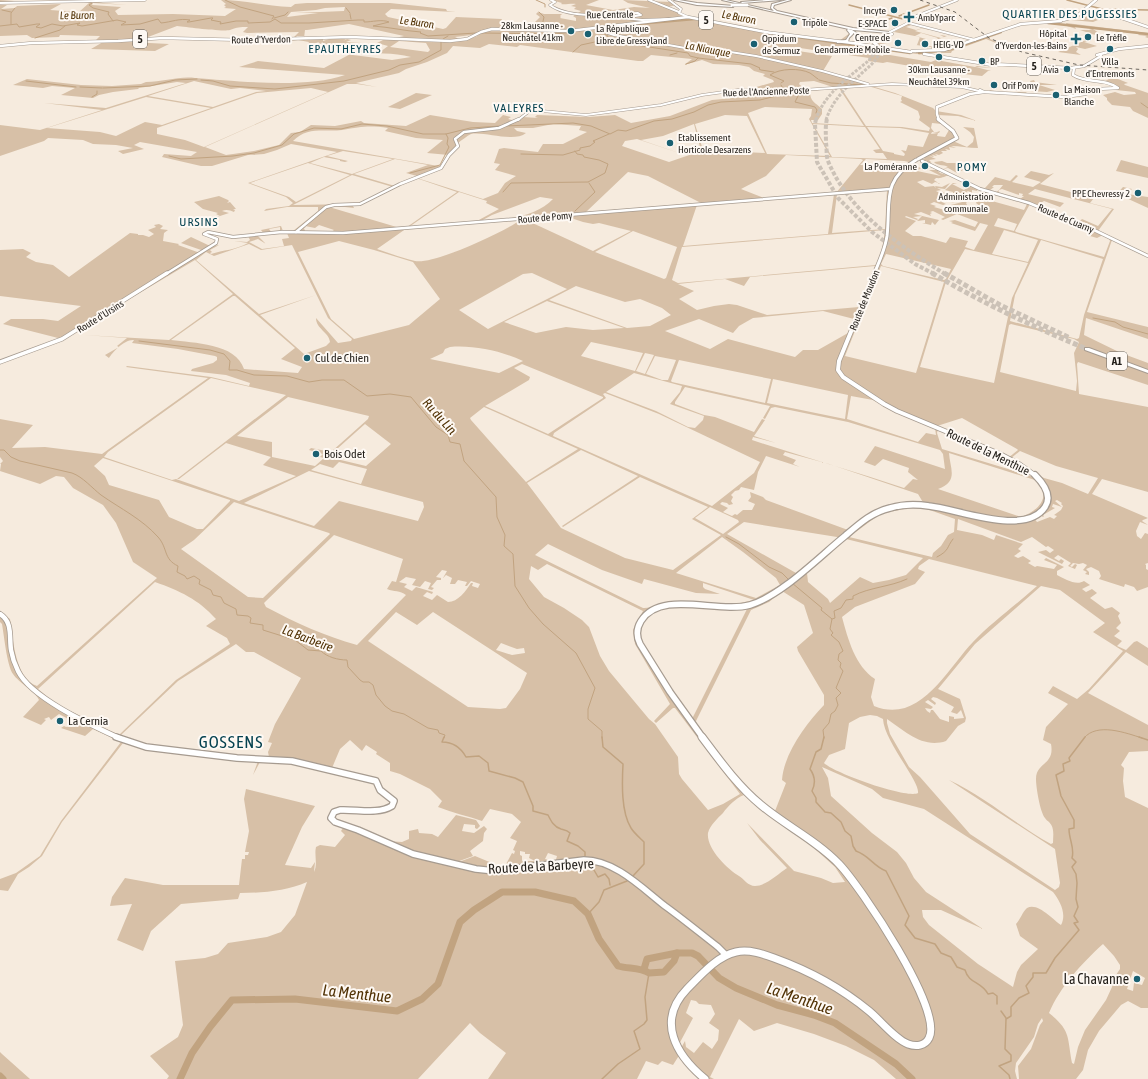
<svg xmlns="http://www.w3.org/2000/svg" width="1148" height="1079" font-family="'Asap Condensed',sans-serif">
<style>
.green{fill:#d7c0a7;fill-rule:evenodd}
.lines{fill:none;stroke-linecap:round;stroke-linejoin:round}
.stream-far1{stroke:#c1a380;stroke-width:1}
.stream{stroke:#c1a380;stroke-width:1.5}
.canal{stroke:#c1a380;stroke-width:1.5}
.river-far1{stroke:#c1a380;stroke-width:2.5}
.river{stroke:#c1a380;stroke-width:7}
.highway-tunnel-far2{stroke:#ccc2b7;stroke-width:3;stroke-dasharray:3 1.5;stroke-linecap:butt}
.highway-tunnel-far1{stroke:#ccc2b7;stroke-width:4;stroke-dasharray:4 2;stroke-linecap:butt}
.highway-tunnel{stroke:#ccc2b7;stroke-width:5;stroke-dasharray:5 2.5;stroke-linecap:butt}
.minor-far4-casing{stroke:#a69b90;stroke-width:3}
.minor-far3-casing{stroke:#a69b90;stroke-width:4}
.minor-far2-casing{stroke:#a69b90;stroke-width:5}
.minor-far1-casing{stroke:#a69b90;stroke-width:6}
.minor-casing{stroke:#a69b90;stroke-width:8}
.major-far4-casing{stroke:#a69b90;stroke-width:3.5}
.major-far3-casing{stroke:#a69b90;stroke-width:4.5}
.major-far2-casing{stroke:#a69b90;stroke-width:5.5}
.major-far1-casing{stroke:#a69b90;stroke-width:8}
.major-casing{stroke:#a69b90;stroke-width:9}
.highway-casing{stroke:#a69b90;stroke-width:2}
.minor-far4{stroke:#fff;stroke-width:2}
.minor-far3{stroke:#fff;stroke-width:2.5}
.minor-far2{stroke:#fff;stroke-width:3.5}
.minor-far1{stroke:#fff;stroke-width:4.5}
.minor{stroke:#fff;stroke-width:5.5}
.major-far4{stroke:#fff;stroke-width:2.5}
.major-far3{stroke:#fff;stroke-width:3}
.major-far2{stroke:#fff;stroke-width:4}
.major-far1{stroke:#fff;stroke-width:5.5}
.major{stroke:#fff;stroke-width:7}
.highway{fill:#fff;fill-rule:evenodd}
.rail{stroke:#6c665e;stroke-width:1;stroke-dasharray:3.5 3.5;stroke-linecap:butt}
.major-bridge-casing{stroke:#a69b90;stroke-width:3.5;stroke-linecap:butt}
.highway-bridge-casing{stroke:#a69b90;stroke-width:4;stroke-linecap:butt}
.major-bridge{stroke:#fff;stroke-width:2.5}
.highway-bridge{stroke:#fff;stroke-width:3}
.poi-dot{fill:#1a6071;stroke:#fef9f4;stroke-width:1.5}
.labels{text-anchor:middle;stroke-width:4;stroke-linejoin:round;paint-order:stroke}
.far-poi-label{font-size:10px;fill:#221e19;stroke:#fef9f4;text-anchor:start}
.far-street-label{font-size:10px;fill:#221e19;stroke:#fef9f4}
.far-water-label{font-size:11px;font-style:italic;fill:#513205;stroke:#fef9f4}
.shield{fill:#fef9f4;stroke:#64605b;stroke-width:1}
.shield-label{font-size:11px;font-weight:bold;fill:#221e19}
.far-quarter-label{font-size:12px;letter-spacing:1px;fill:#064250;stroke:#fef9f4}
.poi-label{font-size:12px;fill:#221e19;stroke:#fef9f4;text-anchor:start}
.street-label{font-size:12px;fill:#221e19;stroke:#fef9f4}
.water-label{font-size:13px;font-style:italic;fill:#513205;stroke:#fef9f4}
.near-street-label{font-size:14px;fill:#221e19;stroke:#fef9f4}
.near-poi-label{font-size:14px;fill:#221e19;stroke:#fef9f4;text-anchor:end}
.near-water-label{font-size:16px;font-style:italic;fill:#513205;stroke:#fef9f4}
.near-quarter-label{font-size:17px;letter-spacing:1px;fill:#064250;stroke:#fef9f4}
</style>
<rect width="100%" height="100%" fill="#f6ebde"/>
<g class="green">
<path d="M0,0L14,1L10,3H16L77,0H144L95,1L103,3L127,5L93,3L92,5L121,7L115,11L118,15L173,14L225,16L236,9L224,8L226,7L224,5L226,4L221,0C244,0 267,6 291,7L295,4L307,3H390L446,9L447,11L456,12L391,9L385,14L388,17L443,29L446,28L456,17L502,19L500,23H534L540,17L536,14L538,12L544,14H562L560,16L561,17L560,18L576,21V18L573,16L581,11L574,9L576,7L571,6L576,4C571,3 565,5 561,4L562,3L551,0C567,0 582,0 599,0L586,5L613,10L634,7L650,8L628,3L623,0L671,2L676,5L668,7L688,17L772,33L839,41L850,33L842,29L851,33L846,38L847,41H827L916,53V52H928L880,47L877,43H887L880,44V46L903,50L925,51L926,49H935L933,47L931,49V47L916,45H917L920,37L894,32L908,23L907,22L914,24L906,27L916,30L913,31L926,27L952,34L948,36L950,34L932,29L925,30L928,29C925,27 918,30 915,31L941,38L944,37L940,35L947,36L936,40L938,38L921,33L915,36L926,39L920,42V45L948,48L951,46L950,45H955L951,43L958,45L948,50L986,37L1011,49L986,39L961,48L963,49L960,48L952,51L951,53H917L926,55L874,49V54L883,56L884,54L931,62L936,60L975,67L977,66L993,68L976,67L991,71H988L982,76L945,72L887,62L883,63L868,61L869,58L800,48L798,51L832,56L823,71L870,85H868L895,93L933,108L936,111L961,115L977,121L958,116L937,115L942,124L932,123L931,128L934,132H937L940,131L939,133L932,132L931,134L938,133L937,136L945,137L949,130H951L956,136L953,141L967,147L973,142L974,137L970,132L963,127L974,128L978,148C968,148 960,146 951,146L956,148L949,147L950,150L945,149L947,151H941L943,153L939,155L935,154L937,156L932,155L934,157L929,156L936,159L929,160L932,163L923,161L926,155L948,143L915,160L898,173L900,174L911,164L915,165L913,167L916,166L921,168L917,171L941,176L929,170H938L942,172L938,171L940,173L951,176C945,175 943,179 936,178L934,180L940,184H938L939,183L935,182L932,184L923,180L917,182L925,187L934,186L936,188L935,186L942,187L950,183L945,189L937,188L941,190L936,191L940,193L942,191L946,194H953V192L945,190L953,183L957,184H952L964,190L971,185L978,189L977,191L972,190V193L968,191L965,193L973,196L972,197L958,192L955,195L953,194L955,197L948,194L947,195L944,194L941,195L943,197L942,198L937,199C942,199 947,196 952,198L944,199L955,203L944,200L942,202L946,204L943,205L934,202L930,204L936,206L934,207L948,211L949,210L947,209L950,208L954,210L952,211L959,213L962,211L953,207H950H952L951,205L966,201H968L966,203L967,205L980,206L976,203L977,201L967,200L982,196H976L978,193L984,195L985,193L981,191L995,193L999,190L998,194L1020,199L1024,196H1022L1023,194L1019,193V195L1002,189L999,190L1003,185H994L992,187H994L989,191L985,188L995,177L1010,181L1016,175L1018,176L1012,182L1033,187L1041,182L1024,177L1031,171L1049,175L1054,173L1040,184L1094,198L1090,203L1114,209L1098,231L1148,255V256L1112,240L1087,312L1148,327V339L1086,318L1084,335L1121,353L1148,363V385L1078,362L1077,364L1079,394L1148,407V492L1102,479L1092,494L1148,518L1143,520L1142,521L1148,525L1140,522L1136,531L1137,536L1141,539L1145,533L1148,534V563L1145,564L1146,565V569L1148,570V587L1137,591L1134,587L1125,584L1124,587L1099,579L1101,576L1099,571L1091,567L1086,569L1089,572V575L1085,574L1087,572L1083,570L1087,565L1083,563L1079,564L1073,563L1070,566L1072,567L1075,564L1077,565L1075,569L1068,566L1071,563L1058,555L1054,558L1059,561L1061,559L1064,561L1062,564L1038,552L1046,550L1050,553L1054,550L1048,546L1046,547L1032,537L1021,542L958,519L957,530L982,535L994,540L996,535L1023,544L1018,549L1021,551L1014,556L1018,558L1023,556L1031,561L1028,563L1035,567L1037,566L1054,569L1057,565L1044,560L1046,558L1064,567L1057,571V575C1065,579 1076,586 1084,581L1090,585L1082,589L1086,592L1092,589L1097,593L1090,598L1105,609L1112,607L1120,613L1118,616L1121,623L1116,628L1120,631L1114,636L1122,641L1117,646L1126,650L1134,642L1137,641L1148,648V666L1126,652L1088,693L1148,725V751L1129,752L1121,765L1124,768L1123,781L1125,797L1148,808V1008H1141L1128,1001L1121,1005L1099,1031L1088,1050L1083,1070L1076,1079H1019L1018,1066L1031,1049L1040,1025L1043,1021L1042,1018L1038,1024L1034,1037L1016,1063L1015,1071L1017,1079H896L874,1060L846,1046L814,1034L777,1023L754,1031L739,1019L710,1077L714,1079H706L693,1065L681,1048L685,1041L686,1047L694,1053L703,1042L712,1049L718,1040L719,1030L709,1023L715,1014L711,1005L699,1004L696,1001L691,1000L686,1013L693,1018L677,1048L680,1054L673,1065L662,1061L658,1065L646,1061L637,1079H488L506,1053L480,1033L470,1023L418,1079H167L169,1076L150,1056L178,1037L183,1025L175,961L205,958L218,954L228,943L267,937L281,932L295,915L307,882C287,891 262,893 240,893L238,899L181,904L151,931L143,951L117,940L132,904L110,906L112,897L125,878L163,885H239L242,859H245V855H248L249,852H245L249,831L244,799L246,789L315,806L302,827L285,865L311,868L315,862L314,872C318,864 314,855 316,847L320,845L335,847L345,835L341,831L343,828L338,826L339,824L386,842L425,859L475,869L494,871L593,860L555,863L557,856L548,853L545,859L549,860L547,864L538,865L535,861L529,858L530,854H525V852L520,851V855L522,856V861H535L537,865L495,870L456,863L475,856L504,868L512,853L514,854L515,851L513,850L517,841L510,838L521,822L512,814L490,809L482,821C468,816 453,813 438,807L442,801L430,789L400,774L390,771V763L376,754L377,752L366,745L362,751L350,740L340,749L332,768L296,760L269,757L268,752L272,743L268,742L275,724L301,678L254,652H246L236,644L178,681L121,735C139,748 198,750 222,753L223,756L261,760L253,775L258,761L140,748L123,743L62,822L42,856L29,867L18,874L8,891L0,890V879L16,873L40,856L61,821L121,742L93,729L85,736L61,728L64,726L66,727L71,726L72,721L59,714L51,720L49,717L44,719L46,720L41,725L23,717L39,700C37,693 18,682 13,674C7,666 4,635 2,624L0,622V612L10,619C13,638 15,679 37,686L157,578L133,562L116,523L103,505L73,488L64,477L56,476L40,484L0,471L1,464H0L3,461L0,457V419L33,425L12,448L45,447L102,454L208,378L126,367L127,366L211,377L249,386L250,383L226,375L191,371L192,369L213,363L217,360V357L215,356L178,349L132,343L134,340C124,339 112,353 109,358L105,355L119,347L117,346L127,338L84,335L169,340L233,294L195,260L62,339L3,324L11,319H43L58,321L81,306L0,296V250L23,249L31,253L26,257L36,262L53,265L69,277L130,233L138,234V235H143L149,237L154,234L148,230L156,227L154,225L159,224L163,226L160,229L168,230L164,233L163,241L179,244L178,245L200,253L204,251L181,243L191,237L208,245L213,246L219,245L210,250L212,252L210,253L211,254C223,250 236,250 248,243L234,241L247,242L250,240L248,236L264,234L261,230L281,226L283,231H293L318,211V207H287L264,211L266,209L289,206L293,203L286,197L248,183L337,152L291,144L277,150L264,154L248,155L212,166H201L162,157L164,154L191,156L197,152L140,142L134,145L144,149L123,154L118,151L133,148L116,145L93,144L83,140L48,138L44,141L0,156V125L40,130L102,110L44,103L106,108L186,83L177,82L139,88L138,89L113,92L99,95L93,98L61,95L75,88L52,86L43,88L13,85L27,79L81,85L112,86L141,84L146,82C163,82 179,76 195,78C237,81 306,89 345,75L239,67L258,61L324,68L360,49L362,50V52L371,50L380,52L388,46L377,43L385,39C408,40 462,48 480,34L455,37L459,39L472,36L458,40L412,39H420L395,38L404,36L349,24L307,30H305L304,38V36H297L294,39L311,38L309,40L323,39V41L332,38V37L346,39L343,41L347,39L351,40L346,42C353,43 360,42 367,44L356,43L355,44L361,45L354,46L345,44L343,45L324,44L322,42L321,44H318L319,42L316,43L317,44H308L309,42L298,40L288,41L286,42L175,38L138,40L130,42L169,44L155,51L91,49L103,42L95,41L26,43L0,46L33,42L96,40L100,36L60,35L59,37L32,38L27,35L0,36V5H7L1,9L15,8L17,6L61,4L50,10L79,12L89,3L79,1L15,4L0,3ZM345,7L344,11L295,13H318L287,17L291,12L316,10L325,8ZM177,26C188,27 221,32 230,30C238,27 239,27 248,27L243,32L247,33L299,32L292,39H274L148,37ZM399,41L426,43L430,50L428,52L390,47ZM489,44L517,47L520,45L638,61H643L651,55L692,59L684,65L702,60L713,64L739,65L749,67L754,71L765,74L763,76L773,80L774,82L753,88L773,94L712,100L670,116L631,123L615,115L588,117L537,115L535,117L538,118L523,117L516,121L508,119L511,117L503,115L495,123L473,122L430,115L406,126L364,123L361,121L335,126L311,125L300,132L291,133L279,145L254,151L226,155L205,147L347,84H357L377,87L356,83L399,73L406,69L427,62L447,53L453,46L480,48ZM357,52C375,54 393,52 411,57L392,60L353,55ZM194,81L231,89L240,88L266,91L256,92L213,107L148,96ZM814,81L833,87C824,88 805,91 799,84L800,82ZM868,86L902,96L901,99L902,101L900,102L918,111L920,117L919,120L902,123L919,120L930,128L929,131L902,127L866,126L841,88ZM311,88L328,92L204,147L185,140L157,134V128L257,93ZM839,88L864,126L812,123L811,120H818L822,114V109C815,102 810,102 810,91ZM146,97L211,108L162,125L145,122L116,136L100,132L47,128ZM765,107L812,109L811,116L809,119L830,156L767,154L748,113ZM725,115L747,116L765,153L703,150L695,124ZM553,124L581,126L579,130L587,132L563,144H543L538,152L504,148L499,149L494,163L500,164L495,170L516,176L505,183L498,193L483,199L417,178L444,167L293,141C307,126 324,132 342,130C361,127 368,125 388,128L385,131L416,138L443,140L427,153L449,155L458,146V143C462,140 467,136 471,134C484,131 514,143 526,133L517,131L514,128H533ZM694,124L701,151L669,162L622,146L625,141L637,139L685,155L641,140L663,136ZM813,124L865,127L880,149L873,150L876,153H883L887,159L832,157ZM867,127L900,128L929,133L923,147L908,145L906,151L901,150L905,154L904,156L894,154V153L883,151ZM343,151L393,159L352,174L310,163L324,157L340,160V161L345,162L348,161L327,156ZM786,155L861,159L863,160L836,193L764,198L741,189L766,176ZM395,159L428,165L406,173L417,176L395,186L354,174ZM866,159L904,161L909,162L902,167L860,165ZM308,163L350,175L296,202L289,197L250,183ZM628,172L648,176L701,203L586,212ZM352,175L393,187L358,204L293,205ZM416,178L457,192L407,227L400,228L329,207L336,206L354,208L353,206L365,203ZM1035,189L1112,209L1098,226L1082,219L1078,223L1037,205L1044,201L1060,207L1064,203L1028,194ZM887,190L885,229L832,233L837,194ZM459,192L487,201L486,203L499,209L477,221L409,227ZM990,192L1021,200L1027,204L1024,210L981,198ZM834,194L828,234L683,246L697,205ZM540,197L553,199C538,216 503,221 481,221L492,215ZM1030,204L1096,231L1090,236L1097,238L1103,235L1109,238L1110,241L1104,257L1016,232L1015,231ZM933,211L945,217L941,219L943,220L957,214L978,222L975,227L955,220L949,221L953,222L951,223L975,231L980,223L988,225L974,250L965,247L968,241L950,237L946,243L921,236H913L905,231L916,221L905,217L906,216L917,220L918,219L913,217L922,216L917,221L925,220V223H922L931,225L932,222L935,225L939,220L914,214L921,212L931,216L930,214L932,213L930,212ZM570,215L574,219L583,222L593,224L599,223L631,231L593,251L526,220ZM998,218L1017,224L1014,231L994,226ZM522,219C506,231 434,265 415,261C402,258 389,253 377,249L407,228ZM319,225L334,230L330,233L303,232L305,231L304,228H306L304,227L305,226L315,228ZM280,227V233H287L289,238L282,239L284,246L262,249L249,242L258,239L266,244L257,235L280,233L279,231L272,233L269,229ZM885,230L882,250L876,265L678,283L672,280L682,247ZM1004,230L1038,240L1028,262L992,254ZM633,231L677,247L666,278L664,279L595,252ZM1041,240L1103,259L1084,315L1079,338L1077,339L1010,321L1015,295ZM339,241L374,250L413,262L440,299L409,325L354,339L331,319L298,252ZM249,244L261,250L292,245L328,318L352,339L351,341L338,343L316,318C316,329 329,332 330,342L326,346L304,354L260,315L316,295L259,314L196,260L206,252L214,256ZM965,249L1028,263L1012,298L994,383L920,367L946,282ZM886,254L951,269L946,279L944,280L883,266L881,264ZM875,266L859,307L767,315L737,305L729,304L714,306L697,310L679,299L694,291L678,284L725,279L744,286L750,277ZM881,266L944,282L916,373L845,356ZM532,273L567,289L488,329L459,310L523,274ZM576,286L625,302L640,299L662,308L671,315L650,326L627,328L549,300ZM233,296H235L295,348L281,359L302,367L298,373L244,369C236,343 193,343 171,340ZM547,301L624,328L593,330L566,327L536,333L504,322ZM823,311L854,319L848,333L818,350H803L795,357L728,339L710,349L665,331L699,319L733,333L739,326L753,318ZM1011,324L1074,339L1079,342L1074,353L1077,381L1076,391L1000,372L1009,325ZM591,342L643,353L635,371L581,356ZM450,347C474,345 501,351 523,361L499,373L430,359L443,353L445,349ZM645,353L654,355L645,374L636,371ZM655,356L676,360L668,380H662L646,374ZM679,360L771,379L765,403L672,382L671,381ZM522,364L603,397V398L548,434L485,406L529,380L530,377L514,368ZM634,373L682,386L680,392L670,404L704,416L703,420L695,428L688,427L656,411L606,392ZM211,378L286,395L177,479H179L226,443L271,457L263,465L296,476L239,501L176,479L172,480L104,457L108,452ZM773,379L848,395L845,419L767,403ZM685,387L770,406L763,418L765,419L771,408L775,407L848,422L940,450L943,454L945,469L875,446L864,462L875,466L883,459L909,468L908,472L918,480L913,479L904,488C854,471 803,457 752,440L753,437L776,443L754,436L765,420L762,419L754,432L715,417L704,415L675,404V402ZM605,393L659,414L760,462L754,473L712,506L553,436L554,433L606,398L603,394ZM851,396L873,400L894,411L935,428L936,435L926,433L918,442L847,419ZM288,397L369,416L368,419L331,452L311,448L309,450L323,454L320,457L324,458L315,466L272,457V442L237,436ZM484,407L578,449L526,482L471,420L470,418ZM962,418L1017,449L1018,450L1008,458L937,426ZM365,424L391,444L366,466L328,457ZM938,429C962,439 1019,460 1035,477L942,449L937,433ZM581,450L638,476L562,526L563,527L640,477L708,507L692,519L721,535L673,570L625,558L561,528L527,483ZM1020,451L1056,466L1098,478L1088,494L1062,483L1044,478L1010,459ZM785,452L829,464L918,494L924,504C888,505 877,508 848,530L766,500L763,497L750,492L751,497L748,501L755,504L752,510H743L737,515L735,514L732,516L723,512L728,508L720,504L722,502L727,503L729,505L733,504L731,501L733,497L731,495L735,491L739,490L741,487L754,490L758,472L766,456L800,467L793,464L796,460L783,455ZM949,453L1035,480L1034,479C1054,494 1039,511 1021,517L938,489C959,481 950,469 949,453ZM103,458L230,500V501L203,529H197L169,517L159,500L109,485L105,476L94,466ZM339,462L367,469L361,484L311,470L320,464L333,468ZM309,471L423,502L424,507L418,521L339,501L314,526L244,503ZM1057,500L1062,503L1061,504L1063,506L1061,510L1054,515L1057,516L1054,519L1050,517L1037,522L1034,518L1040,515L1043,517L1044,516L1043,515L1055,508L1052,507L1053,504L1062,507L1055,501ZM234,502L329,533L330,534L263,598L248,597L181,549L194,540ZM710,507L738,520L739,522L723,534L695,518ZM909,508H924L955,519L954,532L948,535L941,546L933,553L932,557L849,537L880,514ZM744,522L837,537L840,538L796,573L727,534ZM334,535L403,559L396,582L392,581L387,589C394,592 400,590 406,595L357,645C325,636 296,623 266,607L264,603ZM722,537L743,552L776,578L780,585L756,598L676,573ZM846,539L923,558L906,575L889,580L873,583L860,577L830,603L828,599L808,582L807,573ZM548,544L602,570L642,584L644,579L696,593L720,594L705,589L703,587V583L754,600L735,604L672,601C663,602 650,609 643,608L535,555ZM929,559L1037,586C1016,605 992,622 973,642C947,669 920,725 874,706L871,697L875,679C855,666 848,639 842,617L855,607L915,584L925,572L918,569L919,566ZM547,564L643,611L633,630L635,644L670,704L654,721L656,723L673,708H675L740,794L723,804L708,810L682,779L679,774L678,757L655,724L649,719L609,671L600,656L589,627L582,620L564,608L544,597L529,579L531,566L538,570ZM442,570L447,571L443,578L446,575L452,578L450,584H455L458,580L467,582L465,586H467L471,581L480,584L478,588L472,586L473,583H471C466,591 458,602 448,602L437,595L432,600L423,596L427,592L432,594L433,592L416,587L412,591L404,587L407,584L399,582L406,577L416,579L412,585L420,587L425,581L431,583L428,589L432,590L434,588L431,587L437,580H441V578L436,577ZM155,582C180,591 198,599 216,619L206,626L227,638L230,644L176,680L119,735L56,704L38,689ZM1041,586L1060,590L1105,623L1093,632L1123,651L1089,689L1077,699L1053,686L1048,693L1068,704L1046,727L1043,740L1051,744C1055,765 1036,762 1036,779C1036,787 1040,812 1045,818C1046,820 1048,821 1049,822C1055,828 1053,836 1053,843L1051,844C1016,825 986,797 949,780L1055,849L1060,883L1059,887L1055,890L970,834L920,777L909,767L890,734L887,723V719C905,731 923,749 946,741L958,726L965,722L966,718L960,699L938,689L975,644ZM782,591L804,605L813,633L797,647L798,651L824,695V705C806,724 784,753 782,780L786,783L775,811C768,807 761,802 755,797C744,787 696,733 696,721L751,610L769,602ZM671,605L722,609H747L692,719C682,707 639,646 640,633C640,616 657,608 671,605ZM396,612L417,625L433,612L527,673L520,689L506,708L500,709L468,707L368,641ZM501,643L517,649L524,648L525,653L512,655L496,650ZM933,697L937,698L954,707L951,712L957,714L961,710L964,718L954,719V717L949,716V722L940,719L933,710H931L930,713L927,711L925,708L931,709L933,707L925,702L928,700L935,705L936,703L931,699ZM870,715L877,716L883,719C884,741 920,781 918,793C907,799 834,773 824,763L829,755L845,749L849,723L860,717ZM822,767L872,789L883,798L924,809L1053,892C1060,901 1067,914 1061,925C1053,920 1038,902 1027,908C1023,911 1020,920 1016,924L1020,936L1038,949L1021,965L1017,972L1013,987L978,964L929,925L923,917L922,910H941L983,929L926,892L914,878L906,863L897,852L872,833L831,796L828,778ZM744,795L814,848L835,867L845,882L833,883L821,878L794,871L747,823L760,840L787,868C778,874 766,886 755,886C748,886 744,879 739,876C727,869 706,848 708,833C710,825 718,818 723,813C728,806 736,798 744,795ZM1103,944L1114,956L1120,965V969L1114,978L1112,987L1106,1000L1085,1030L1078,1047L1074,1064L1072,1063C1067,1036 1071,1031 1049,1013C1060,987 1082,963 1103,944ZM1133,971L1145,978L1142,985L1134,983L1133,991L1127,989Z"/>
<polygon points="1084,12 1116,12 1118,13 1116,15 1109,14 1122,19 1098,20 1093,22 1088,22 1093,22 1071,20 1081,20 1080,18 1081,16 1068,19"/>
<polygon points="1066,23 1148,33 1145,34 1148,35 1148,38 1145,37 1147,36 1138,35 1139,34 1137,33 1103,29 1105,30 1093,29 1099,33 1098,36 1080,30 1092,30 1089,29 1091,29 1090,27 1075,27 1076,29 1067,26"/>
<polygon points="1086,40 1088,41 1084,42 1097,46 1085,49 1076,47 1078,49 1076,52 1081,55 1058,52"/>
<polygon points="1113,77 1128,83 1124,84 1125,85 1148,93 1148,118 1133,111 1130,107 1112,105 1107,100 1107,98 1103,95 1115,92 1124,95 1136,94 1135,92 1116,90 1119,88 1118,86 1103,82"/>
<polygon points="1034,80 1035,82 1057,85 1039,85 1055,90 1047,92 1031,91 1028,91 1030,89 1021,88 1033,86 1030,81"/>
<polygon points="416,93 432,95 400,109 388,107"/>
<polygon points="1121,160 1148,167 1148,178 1116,171"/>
<path d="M942,161L947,163H939H960L959,165H968V163L976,164L982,169L976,170L973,168L968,170L970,172L963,170L957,173L948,168L943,169L948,167C943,164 937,166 934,162Z"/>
<polygon points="1123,187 1132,189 1127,194 1148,197 1148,208 1124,197 1116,195"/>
<path d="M219,196L228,200L229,201L227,203L230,202L236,209H233L235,210L234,212C230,210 226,209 222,211L229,213L214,218L213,217L220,216L216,214L218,213L203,209L194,202Z"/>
<polygon points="456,815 476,820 480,826 477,829 475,828 475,825 464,824 462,831 474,833 484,826 487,829 484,833 483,841 470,851 473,856 454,863 425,857 386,841 402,842 409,839 409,831 418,829 419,833 432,834 438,837"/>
<polygon points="0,1052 2,1054 30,1079 0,1079"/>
</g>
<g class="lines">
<g class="stream-far1">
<polyline points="225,0 240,7 274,16 272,19"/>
<polyline points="536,0 545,4 545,7"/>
<polyline points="89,2 92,3 89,5 93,8 109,12 108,14 113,21"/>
<polyline points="346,8 350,13"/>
<polyline points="2,10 11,12"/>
<polyline points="539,12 544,17 541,30"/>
<polyline points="350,14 351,19"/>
<polyline points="274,18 285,15 288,12"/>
<polyline points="11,24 11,13 15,8"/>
<path d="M0,26L17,24L19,27L37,24H40L36,27L41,28L52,24L63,26L80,23L77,25L82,26L117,20L126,22L121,25L140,24L158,19L161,23C172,22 179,18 190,20L187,22H189L211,18H213L211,20L221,22L220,24L236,21H248V23L270,22L275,19L281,23H309L358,20H364V22C372,22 382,19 389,22L373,26C389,27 405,31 421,32L420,33L428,36L476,33"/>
<polyline points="599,31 608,36 606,40 623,41 630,44 688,53 690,56 698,58 751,64 760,68 759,69 761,70 774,72"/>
<polyline points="481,33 555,34 573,32"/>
<polyline points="35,38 60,30 65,26"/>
<polyline points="443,39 448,36"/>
<polyline points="573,52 581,45 604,40"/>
<polyline points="670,55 677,53"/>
<polyline points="686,64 695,61 698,58"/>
<polyline points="201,80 213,81 230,86 275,89 344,81 389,70 400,65 419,62 441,50 441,42"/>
<polyline points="819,80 831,83 863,85"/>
<polyline points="26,81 76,87"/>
<path d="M781,83L784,81L770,75C780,68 800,68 810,73C813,75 815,77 818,79"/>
<polyline points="781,85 784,90"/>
<polyline points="80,87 102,88"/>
<polyline points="791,87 797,89"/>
<polyline points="103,88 150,86 175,80 197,79"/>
<polyline points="799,91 800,92 795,102 815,107 817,110 816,113"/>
<polyline points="990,91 999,92"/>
<polyline points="1018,93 1026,93"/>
<polyline points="92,97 97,94 97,91"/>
<polyline points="1141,103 1148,108"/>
<polyline points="506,126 573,123 591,126 610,134 618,130 626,131 654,121 672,119 694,112 708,105 721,102 760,100 784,94 785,92"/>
<polyline points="521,154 563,155 580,150 580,148 590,146 595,142 593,141 609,134"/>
<polyline points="169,156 181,159 233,156 254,153 282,145 294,134 314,128 341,129 362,124 387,126 423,134 446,134 470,128 501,126"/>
<polyline points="410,173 440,165 449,147 447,144 448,138 446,134"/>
<polyline points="503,192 511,183 588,182 605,173 608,164 599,160 584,157 583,155 577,154 575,151"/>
<polyline points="575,211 595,192 589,183"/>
<polyline points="1093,318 1115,322 1123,327 1148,334"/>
<polyline points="139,341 210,350 224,354 230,361 229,370 237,370 254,375 287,376 309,382 322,380 344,380 367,396 390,394 411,397 436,427 448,435 450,442 460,444 464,461 496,497 497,517 505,535 504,546 513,554 515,586 529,608 543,624 576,653 595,688 588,709 588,719 602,731 602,738"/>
<path d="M0,450H4L11,457L20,461L72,473C83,477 92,488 101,495C121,509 142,519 158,537C168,548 163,559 178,566L177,572L185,576L187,579L194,576L200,580L199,584L211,590L213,595L221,597L224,603L236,609L237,615L248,616L251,618L250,623L263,625V630L295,640L308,650L321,651C327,657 338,660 347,660L348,667L360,680L363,682H369L373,685L376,695L385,706L392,711L404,714L428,728L438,730L439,733L445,735L444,738"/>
<polyline points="726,537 739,544 769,567 782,573 790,581"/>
<path d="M937,557C950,550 946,548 953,539"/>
<polyline points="792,583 822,608 821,610 832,619 830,629 833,633 831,635 839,642 843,651 839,654 838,660 841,663 840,667 843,671 836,688 841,693 836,698 838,705 835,711 831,714 829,723 823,730 824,738"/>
<path d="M832,619L835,618L834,611L841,608L846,600L853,599V596C870,587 890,587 907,579"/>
<path d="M1084,738C1097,722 1126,733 1142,738"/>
</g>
<g class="stream">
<path d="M444,737L442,742C453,742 461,748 466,757L479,756L488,763L489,771L515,778L523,782L533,806V811L548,815C551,821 554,827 561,829C565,830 567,830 570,833L567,841L578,846L585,852V856"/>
<path d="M602,737L603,747L623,764C622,783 621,812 631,828C634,833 640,838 644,842V864L633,876"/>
<path d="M824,737L821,749L816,752L810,769C815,776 816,783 812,791L816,798V802L825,812L831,813L841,822L845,831L851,836L853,846L856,851C870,856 873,866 886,871L909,916L905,925L915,938L935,944L941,953L951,957L957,967L965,970C969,984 981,981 988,994L993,993L997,996V1004"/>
<polyline points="1139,737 1148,740"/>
<polyline points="590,863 598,877 605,874 609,879 610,885"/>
<polyline points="588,914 599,902 604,890 627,881"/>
<polyline points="1001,1011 1006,1018"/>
<polyline points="602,1079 618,1064 640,1049 634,1031 644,1024 647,1020 645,997 649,973"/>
<path d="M1010,1079L1009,1075L999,1066L1011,1061V1055L1005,1049L1006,1019L1011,1016V1007L1019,998L1029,993L1026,986L1033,977V973H1046L1055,958L1079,930L1074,923L1078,922L1074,916L1078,907L1076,899L1077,883L1076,874L1072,867L1076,862L1072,858C1075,848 1069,840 1069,829L1074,828V820L1061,796L1056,775L1064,771L1063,764L1070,761L1069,758L1085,737"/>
</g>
<g class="canal">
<polyline points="1067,0 1102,9 1148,10"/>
<polyline points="849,5 903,19"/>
<polyline points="910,12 929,5"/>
<polyline points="899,16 904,14"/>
<polyline points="876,24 892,18"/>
</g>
<g class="river-far1">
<polyline points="1048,23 1148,34"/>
<polyline points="637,24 695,19"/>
<polyline points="609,28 625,25"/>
<polyline points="797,37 910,53"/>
<polyline points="919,53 952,49 1001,32"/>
</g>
<g class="river">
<polyline points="644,969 647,959 677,953"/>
<polyline points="0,1076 3,1079"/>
<path d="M180,1079L192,1053L210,1027L232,1000L295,999L397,1011L422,999L438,984L460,922L474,910L502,892H535L574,901L588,914L599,939L618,966C628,969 641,967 649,973L664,972L674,961L677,953H692L698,956L719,978L736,988L777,1005L814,1015L835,1023L896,1064L912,1079"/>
</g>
<g class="highway-tunnel-far2">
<path d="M816,120C822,99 840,84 856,71C863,65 870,61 874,53"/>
<path d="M826,120C832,101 846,87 860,75C867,68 875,63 879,54"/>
</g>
<g class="highway-tunnel-far1">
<polyline points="816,119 815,124 817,162 838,198 872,232 915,264 934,274"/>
<path d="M827,119C825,127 826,134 826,143C827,148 826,156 828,161C849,212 900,246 945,274"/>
</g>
<g class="highway-tunnel">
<path d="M932,273C982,303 1034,327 1087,349"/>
<polyline points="944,273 1000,305 1070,338"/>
</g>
<g class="minor-far4-casing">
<g id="minor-far4">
<path d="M551,0L555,2L550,5C570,20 614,14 638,13L641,15L624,18L642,20L670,19"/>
<polyline points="649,0 679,12"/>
<polyline points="669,0 681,9 679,13 688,17"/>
<polyline points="0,3 145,0"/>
<polyline points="914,17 957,0"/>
<polyline points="909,23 975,40"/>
<polyline points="602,27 605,32 614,35 696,50 724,51 756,56 822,71 868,84"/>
<polyline points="890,32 908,23"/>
<polyline points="518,120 531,110 586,115 661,105 702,95 738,90 787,91 892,84 962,87 979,91"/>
</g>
</g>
<g class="minor-far3-casing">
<g id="minor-far3">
<polyline points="922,161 980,189 1029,203 1096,231 1148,256"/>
<polyline points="296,232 326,207 334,205 360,204 400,184 441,168 449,155 458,146 455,139 464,132 499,128 519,119"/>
<polyline points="166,274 216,243 217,239 204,234 208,232 233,237 282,232 343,233 890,189"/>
</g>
</g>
<g class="minor-far2-casing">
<polyline id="minor-far2" points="0,362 62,339 167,273"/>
</g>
<g class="minor-far1-casing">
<path id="minor-far1" d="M0,614C13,622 9,637 11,650C12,656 15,665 18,671C31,698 91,725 119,738"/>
</g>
<g class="minor-casing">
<path id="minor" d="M116,737L146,747L237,758L292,761L376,781L380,790L394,801L392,806C377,815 357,809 340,810L334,812L331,818L335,822L358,830L413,854L476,869L495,871L584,860C615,860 642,888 665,906C683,919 700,933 718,947L726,955"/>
</g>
<g class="major-far4-casing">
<g id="major-far4">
<polyline points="1084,11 1107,13 1148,27"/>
<polyline points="1063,20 1077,16 1096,0"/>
<polyline points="773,33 852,43"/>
<polyline points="852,43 911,52"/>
<polyline points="855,43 881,39 892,34"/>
<polyline points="0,46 32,43 118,41 163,38 245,40 350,37 450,41 467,39 481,32 492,29 569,31 688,17 771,33"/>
<polyline points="912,51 944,50 1021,24 1061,21"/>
<polyline points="924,54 992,65"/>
<polyline points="1097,55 1119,49 1148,46"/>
<polyline points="997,65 992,64 1071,68 1084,66"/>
<polyline points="1086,65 1101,56"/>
<path d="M984,92L1065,97L1085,94L1098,89L1118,88C1105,78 1087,84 1073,75L1074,68"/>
<polyline points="939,120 937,114 937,107 970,94 984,92 980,90 979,92"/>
</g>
</g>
<g class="major-far3-casing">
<g id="major-far3">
<polyline points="918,159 957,138 953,131 938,119"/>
<path d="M874,274C879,262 885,250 887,236C891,202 881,181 916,160"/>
</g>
</g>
<g class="major-far2-casing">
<polyline id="major-far2" points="875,273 839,361 838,370 843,377 884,404 897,411 1000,454 1019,464 1036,476"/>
</g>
<g class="major-far1-casing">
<path id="major-far1" d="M703,738L670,692L640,644C636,636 636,629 641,621C661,589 718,614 750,605C781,596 819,557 845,536C859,524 872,512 890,508C903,504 917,504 929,506C958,509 1025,537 1045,507C1053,495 1043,483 1035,475"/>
</g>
<g class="major-casing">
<path id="major" d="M702,737C720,761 738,786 761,805C786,826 816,840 839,864C860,886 944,1010 929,1038C925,1046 916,1047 908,1044C895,1039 881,1021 869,1011C840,987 810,971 774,958C763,954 749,949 736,952C717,956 700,976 687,989C656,1021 676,1055 705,1079"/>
</g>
<g class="highway-casing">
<g id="highway">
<polygon points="674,0 679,0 697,3 734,6 733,7 697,5"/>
<polygon points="722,0 726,0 774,11 771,8 772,4 787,0 791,0 774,5 773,8 777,11 853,28 890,32 889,33 853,30"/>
<polygon points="766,0 781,0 742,3 741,2"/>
<polygon points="848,29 852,30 866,39 864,40 853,33 853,34 849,38 848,42 837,43 837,41 846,40 850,34 847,30"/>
<polygon points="874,49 875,50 875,53 874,54 873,53 873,50"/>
<polygon points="1085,348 1089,348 1148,370 1148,373 1085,350"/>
</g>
</g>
<use href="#minor-far4" class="minor-far4"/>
<use href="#minor-far3" class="minor-far3"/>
<use href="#minor-far2" class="minor-far2"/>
<use href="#minor-far1" class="minor-far1"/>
<use href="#minor" class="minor"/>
<use href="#major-far4" class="major-far4"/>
<use href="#major-far3" class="major-far3"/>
<use href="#major-far2" class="major-far2"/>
<use href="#major-far1" class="major-far1"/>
<use href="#major" class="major"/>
<use href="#highway" class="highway"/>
<polyline class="rail" points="920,0 955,12 989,38 1022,52 1079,65 1148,70"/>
<g class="major-bridge-casing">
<polyline id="major-bridge" points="1084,66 1086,65"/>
</g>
<g class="highway-bridge-casing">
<g id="highway-bridge">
<polyline points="732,5 747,5"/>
<polyline points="869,38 877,45 879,51"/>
</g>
</g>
<use href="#major-bridge" class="major-bridge"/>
<use href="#highway-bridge" class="highway-bridge"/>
</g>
<g class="poi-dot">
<circle cx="894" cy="10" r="4"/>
<path d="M907 11h4v4h4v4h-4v4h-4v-4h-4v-4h4z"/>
<circle cx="794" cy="22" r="4"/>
<circle cx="895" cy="23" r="4"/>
<circle cx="571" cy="31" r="4"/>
<circle cx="588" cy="34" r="4"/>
<circle cx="1088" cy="37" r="4"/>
<path d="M1074 33h4v4h4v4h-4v4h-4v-4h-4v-4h4z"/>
<circle cx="898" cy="43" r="4"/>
<circle cx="754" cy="44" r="4"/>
<circle cx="925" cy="44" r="4"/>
<circle cx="1110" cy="49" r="4"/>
<circle cx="939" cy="57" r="4"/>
<circle cx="982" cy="61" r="4"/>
<circle cx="1067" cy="69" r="4"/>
<circle cx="994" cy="85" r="4"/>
<circle cx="1056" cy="95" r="4"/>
<circle cx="670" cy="143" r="4"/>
<circle cx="925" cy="166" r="4"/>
<circle cx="966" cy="184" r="4"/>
<circle cx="1138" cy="193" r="4"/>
<circle cx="307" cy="358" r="4"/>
<circle cx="316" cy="454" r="4"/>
<circle cx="60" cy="721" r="4"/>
<circle cx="1137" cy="979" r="4"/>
</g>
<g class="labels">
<g class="far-poi-label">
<text x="886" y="14" text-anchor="end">Incyte</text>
<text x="918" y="21">AmbYparc</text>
<text x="802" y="26">Tripōle</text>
<text x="887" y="27" text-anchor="end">E-SPACE</text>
<text x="563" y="29" text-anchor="end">28km Lausanne -<tspan x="563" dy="12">Neuchâtel 41km</tspan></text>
<text x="596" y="32">La République<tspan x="596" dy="12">Libre de Gressyland</tspan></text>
<text x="1067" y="37" text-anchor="end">Hôpital<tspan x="1067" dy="12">d'Yverdon-les-Bains</tspan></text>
<text x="890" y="41" text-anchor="end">Centre de<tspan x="890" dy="12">Gendarmerie Mobile</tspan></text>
<text x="1096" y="41">Le Trèfle</text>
<text x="762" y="42">Oppidum<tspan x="762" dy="12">de Sermuz</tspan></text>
<text x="933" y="48">HEIG-VD</text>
<text x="990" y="65">BP</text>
<text x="1110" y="65" text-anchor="middle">Villa<tspan x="1110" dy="12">d’Entremonts</tspan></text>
<text x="939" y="73" text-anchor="middle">30km Lausanne -<tspan x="939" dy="12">Neuchâtel 39km</tspan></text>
<text x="1059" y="73" text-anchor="end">Avia</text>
<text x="1002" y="89">Orif Pomy</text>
<text x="1064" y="93">La Maison<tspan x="1064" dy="12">Blanche</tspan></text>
<text x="678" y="141">Etablissement<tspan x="678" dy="12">Horticole Desarzens</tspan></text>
<text x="917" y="170" text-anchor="end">La Poméranne</text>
<text x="1130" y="197" text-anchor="end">PPE Chevressy 2</text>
<text x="966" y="200" text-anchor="middle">Administration<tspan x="966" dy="12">communale</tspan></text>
</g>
<g class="far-street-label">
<text transform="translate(610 14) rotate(-1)" y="4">Rue Centrale</text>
<text transform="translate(261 39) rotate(-1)" y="4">Route d'Yverdon</text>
<text transform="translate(766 91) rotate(-2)" y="4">Rue de l'Ancienne Poste</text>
<text transform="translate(545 217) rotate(-5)" y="4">Route de Pomy</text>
<text transform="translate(1066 218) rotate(23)" y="4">Route de Cuarny</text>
<text transform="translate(864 300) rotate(-68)" y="4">Route de Moudon</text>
<text transform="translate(100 316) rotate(-32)" y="4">Route d'Ursins</text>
</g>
<g class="far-water-label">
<text transform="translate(77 15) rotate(-1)" y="4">Le Buron</text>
<text transform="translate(739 17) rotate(11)" y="4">Le Buron</text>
<text transform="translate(417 22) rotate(8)" y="4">Le Buron</text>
<text transform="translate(708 49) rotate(11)" y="4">La Niauque</text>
</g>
<g class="shield">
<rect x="699" y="11" width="14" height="18" rx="3"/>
<rect x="133" y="30" width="14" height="18" rx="3"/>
<rect x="1027" y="57" width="14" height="18" rx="3"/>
<rect x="1107" y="352" width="20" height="18" rx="3"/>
</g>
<g class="shield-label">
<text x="706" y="24">5</text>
<text x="140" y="43">5</text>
<text x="1034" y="70">5</text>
<text x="1117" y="365">A1</text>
</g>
<g class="far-quarter-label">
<text x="1070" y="18">QUARTIER DES PUGESSIES</text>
<text x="345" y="53">EPAUTHEYRES</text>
<text x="519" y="112">VALEYRES</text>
<text x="972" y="171">POMY</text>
<text x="199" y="226">URSINS</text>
</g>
<g class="poi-label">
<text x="315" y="362">Cul de Chien</text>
<text x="324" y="458">Bois Odet</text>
<text x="68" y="725">La Cernia</text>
</g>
<g class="street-label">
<text transform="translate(988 452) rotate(26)" y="4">Route de la Menthue</text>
</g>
<g class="water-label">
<text transform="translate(440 416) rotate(48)" y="5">Ru du Lin</text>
<text transform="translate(308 638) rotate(21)" y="5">La Barbeire</text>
</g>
<g class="near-street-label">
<text transform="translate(541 866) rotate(-3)" y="5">Route de la Barbeyre</text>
</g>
<g class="near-poi-label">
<text x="1129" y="984">La Chavanne</text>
</g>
<g class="near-water-label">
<text transform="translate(357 993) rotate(6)" y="6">La Menthue</text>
<text transform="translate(800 998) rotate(19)" y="6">La Menthue</text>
</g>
<g class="near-quarter-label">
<text x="231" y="748">GOSSENS</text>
</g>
</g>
</svg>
